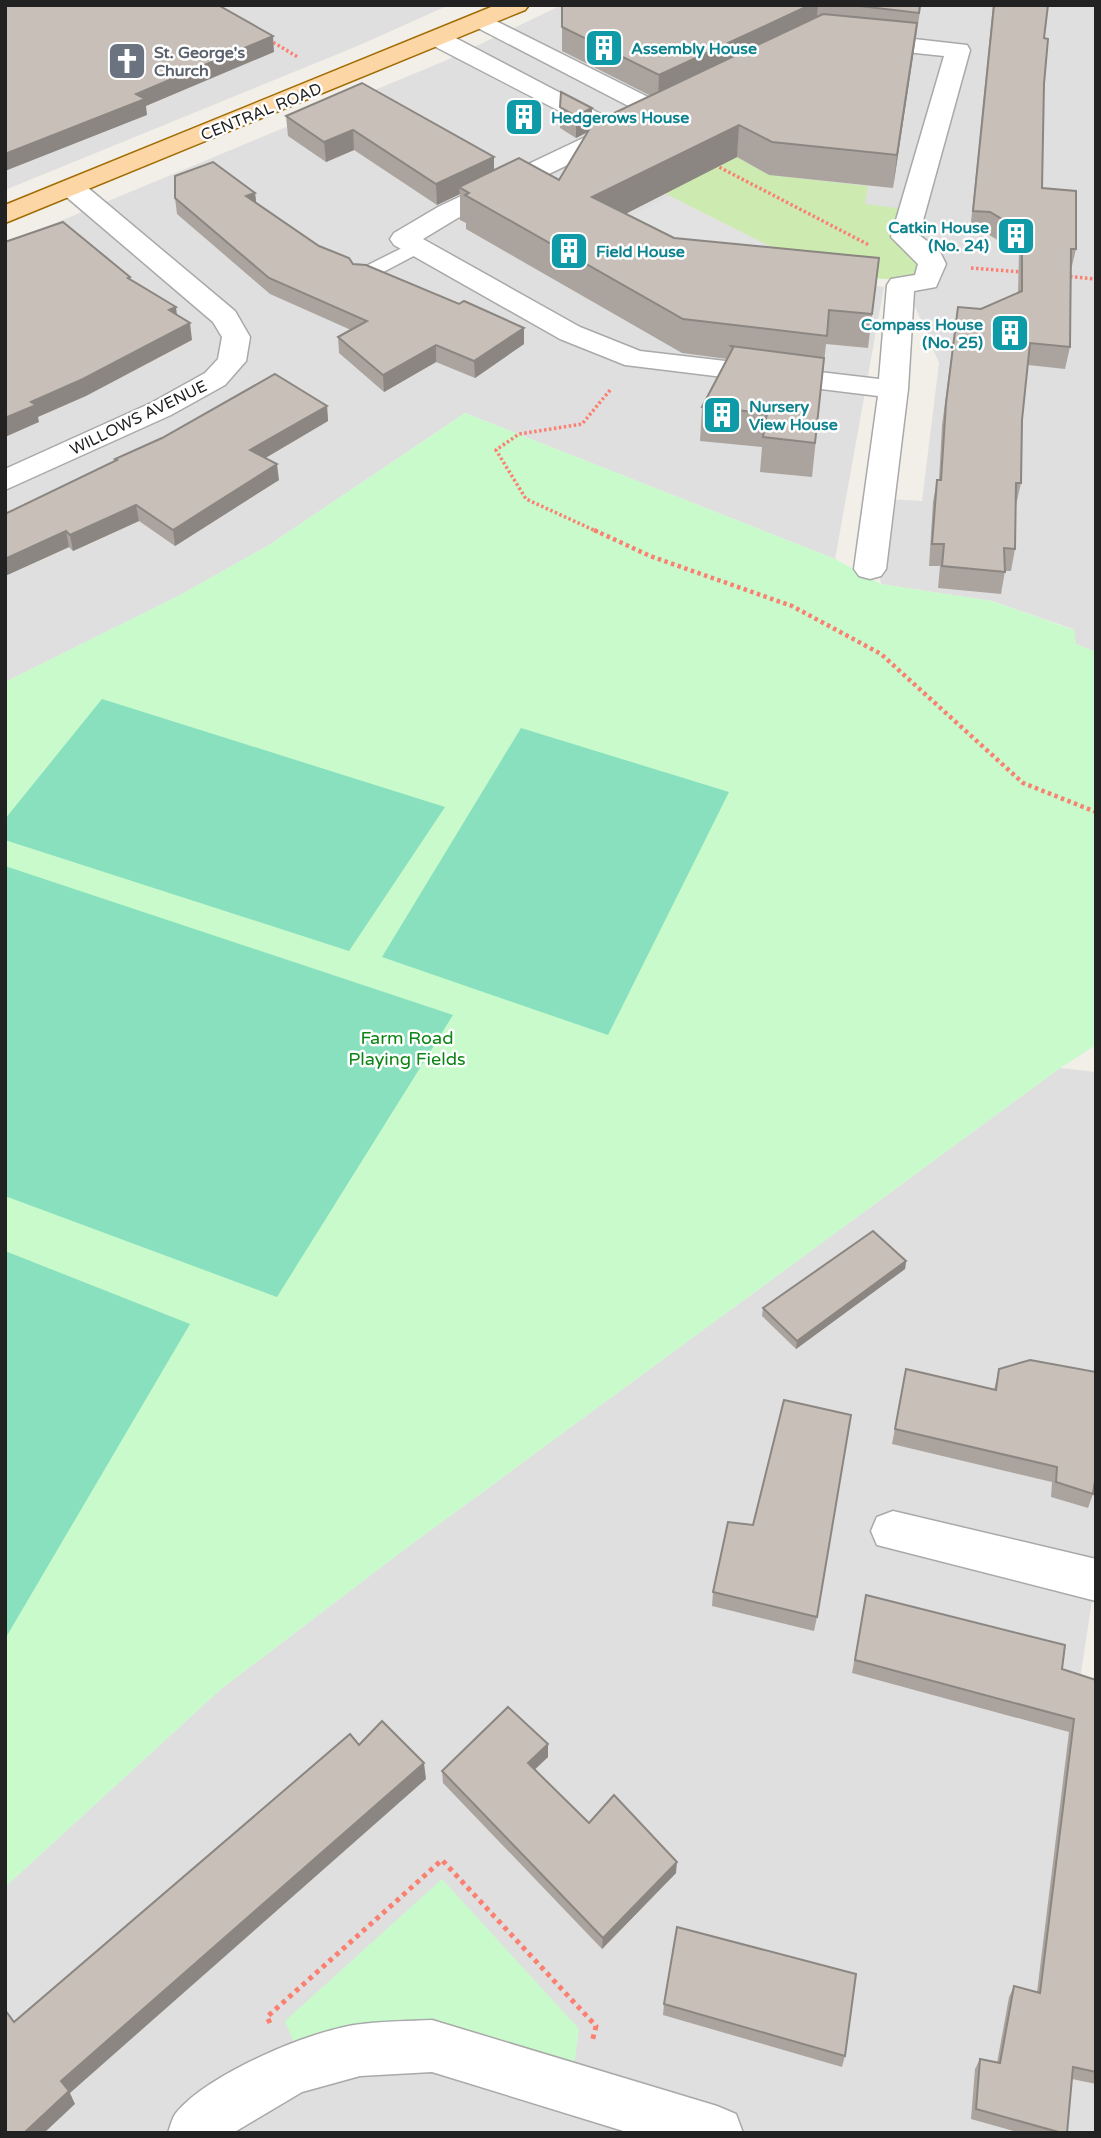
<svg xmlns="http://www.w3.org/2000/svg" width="1101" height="2138" font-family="'Varela Round',sans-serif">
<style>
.residential{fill:#e0dfdf}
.grass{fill:#cdebb0}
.park{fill:#c8facc}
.pitch{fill:#88e0be}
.parking{fill:#e2e2e2}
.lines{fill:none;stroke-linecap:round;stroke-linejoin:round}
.service-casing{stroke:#a9a9a9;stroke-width:3}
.minor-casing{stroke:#a9a9a9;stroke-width:3}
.primary-casing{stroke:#a06b00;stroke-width:3}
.path-far2{stroke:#fa8072;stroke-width:3.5;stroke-dasharray:2.5 2.5;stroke-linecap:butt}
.path-far1{stroke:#fa8072;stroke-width:4.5;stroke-dasharray:3.5 3.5;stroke-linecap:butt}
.path{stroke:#fa8072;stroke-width:5;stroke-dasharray:4.5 4.5;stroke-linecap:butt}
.service{fill:#fff;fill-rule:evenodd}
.minor{fill:#fff;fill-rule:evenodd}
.primary{fill:#fcd6a4;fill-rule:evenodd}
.wall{fill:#aba49e}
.shaded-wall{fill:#8b8681}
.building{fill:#c7bfb8;stroke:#8b8681;stroke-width:2}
.labels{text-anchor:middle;stroke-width:5;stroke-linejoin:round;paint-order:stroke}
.far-culture-label{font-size:16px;font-weight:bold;fill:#0d838f;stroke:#fff;text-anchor:start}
.far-worship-label{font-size:16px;font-weight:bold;fill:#5b616d;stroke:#fff;text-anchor:start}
.far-street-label{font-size:16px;fill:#222;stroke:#fff}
.park-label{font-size:18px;fill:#0c8416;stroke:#fff}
</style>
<rect width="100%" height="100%" fill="#f2efe9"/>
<g class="residential">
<polygon points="5,5 449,5 360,45 5,190"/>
<polygon points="562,5 951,53 936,92 896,243 871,285 884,287 835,559 465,413 269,545 180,595 5,682 5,244 447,60"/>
<polygon points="753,5 1096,5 1096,652 1076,644 1073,629 992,601 881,584 877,561 888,499 922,501 939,363 908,290 916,235 969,48 813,30"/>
<polygon points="1060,1068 1096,1072 1096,1574 1080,1680 1096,1686 1096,2133 5,2133 5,1887 221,1689 405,1549"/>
</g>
<path class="grass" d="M667,119L769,175L868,186L865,204L905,209L896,243L920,258L917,276C845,294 734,228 670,196L666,193Z"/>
<g class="park">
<polygon points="465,413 835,559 881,584 992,601 1074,630 1076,644 1096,652 1096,1045 1060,1068 405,1549 221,1689 5,1887 5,682 180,595 269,545"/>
<polygon points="442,1879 579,2029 573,2073 297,2050 285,2021"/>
</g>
<g class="pitch">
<polygon points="102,699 445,807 349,951 5,840 5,819"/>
<polygon points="521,728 729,792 608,1035 382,957"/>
<polygon points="5,866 453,1015 277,1297 5,1196"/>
<polygon points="5,1251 190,1324 5,1639"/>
</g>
<polygon class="parking" points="670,196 785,254 605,231"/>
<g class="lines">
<g class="service-casing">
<polygon id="service" points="418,240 425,242 428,246 425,250 370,279 356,279 353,275 356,271"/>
</g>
<g class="minor-casing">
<g id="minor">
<path d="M482,14L658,102L817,28L967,45L970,50L919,235L939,250L946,264L936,287L914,291L908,389L886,569L881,576L870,579L859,576L854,569L878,396L625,365L560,339L394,245L390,239L394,233L438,207L598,131L430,44L427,39L430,34L439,32L448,34L616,122L638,111L474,26L470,21L474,16ZM820,43L944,56L891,237L918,264L915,275L891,279L887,285L879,379L640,351L580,327L423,239L456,219Z"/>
<polygon points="72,180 81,182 235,311 250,337 246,361 225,385 171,415 5,490 5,469 151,403 205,373 218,359 222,337 213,322 63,194 59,188 63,182"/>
<polygon points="893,1511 1096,1559 1096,1601 877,1545 871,1531 877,1517"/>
<path d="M432,2020L717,2106L736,2114L743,2133H630L432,2072L360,2076L302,2092L233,2133H168C170,2127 172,2118 176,2113C207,2074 313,2029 362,2024C385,2021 409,2021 432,2020Z"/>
</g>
</g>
<g class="primary-casing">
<polygon id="primary" points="496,5 529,5 525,10 5,223 5,205"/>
</g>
<g class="path-far2">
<polyline points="269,40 298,57"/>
<polyline points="715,165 869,245"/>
<polyline points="971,268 1022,272"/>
<polyline points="1065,276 1096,279"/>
<polyline points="598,532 526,499 496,450 519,434 582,424 611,389"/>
</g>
<polyline class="path-far1" points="594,530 650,556 792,606 881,654 1023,783 1096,812"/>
<polyline class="path" points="270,2023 267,2017 442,1860 596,2026 592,2042"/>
<use href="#service" class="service"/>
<use href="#minor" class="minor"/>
<use href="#primary" class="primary"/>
</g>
<g class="wall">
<polygon points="562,5 921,5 893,188 769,175 737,157 625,214 674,238 879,258 868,348 826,344 812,477 760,472 762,447 700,441 702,407 727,359 682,353 466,229 466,223 460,220 460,194 437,205 354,150 326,162 288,136 286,116 362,83 494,170 559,180 587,132 576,138 560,128 561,92 592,108 592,124 651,96 562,51"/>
<polygon points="993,5 1048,5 1044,38 1044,84 1042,188 1076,249 1071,270 1070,347 1065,369 1028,365 1022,420 1021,483 1016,505 1015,549 1011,571 1005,571 1001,594 938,588 940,566 929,566 933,502 937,480 939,480 942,425 958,307 981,309 1018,293 1019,253 986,233 970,232"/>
<polygon points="255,193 256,203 319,246 353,264 524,344 475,378 436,362 384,392 339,353 338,337 351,330 270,294 177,214 175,198"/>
<polygon points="327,406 328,421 265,458 279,480 175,546 139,521 73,551 69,547 5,576 116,461 115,459"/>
<polygon points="906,1261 905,1269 796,1349 762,1316 763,1308"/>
<polygon points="906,1369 994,1390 999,1369 1093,1494 1088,1508 1051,1497 1052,1482 892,1444"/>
<polygon points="713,1592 817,1617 814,1631 712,1606"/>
<polygon points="866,1595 1062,1669 1096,1680 1096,2084 1072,2079 1067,2133 1021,2133 971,2119 975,2069 980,2059 997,2063 1009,1997 1014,1986 1037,1992 1069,1732 852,1673"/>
<polygon points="548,1757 534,1770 589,1823 676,1873 602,1949 443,1783 442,1771"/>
<polygon points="664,2004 845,2056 842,2067 663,2015"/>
</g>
<g class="shaded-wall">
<polygon points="810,5 818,5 816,26 658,99 659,75"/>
<polygon points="917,23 913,55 893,188 897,155"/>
<polygon points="273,36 274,52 146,106 147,115 5,171 5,154 136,94"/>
<polygon points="592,108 592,130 576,138 576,116"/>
<polygon points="739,125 737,157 592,231 592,197"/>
<polygon points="353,130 354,150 326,162 324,142"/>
<polygon points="494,157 494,177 459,187 460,194 437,205 436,184"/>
<polygon points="255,193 257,209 246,196"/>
<polygon points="176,307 178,324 169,310"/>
<polygon points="190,323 192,340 86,396 38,417 39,422 5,437 5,418 31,402"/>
<polygon points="524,328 524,344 475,378 474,361"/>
<polygon points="436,345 436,362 384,392 383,375"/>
<polygon points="327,406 328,421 252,466 250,450"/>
<polygon points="277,464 279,480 175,546 173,530"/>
<polygon points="136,505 139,521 73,551 70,535"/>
<polygon points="66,531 69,547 5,576 5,559"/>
<polygon points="906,1261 905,1269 796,1349 797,1341"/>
<polygon points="548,1744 548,1757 528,1776 528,1763"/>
<polygon points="424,1763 426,1779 70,2093 75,2104 44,2133 24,2133 61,2081"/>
<polygon points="677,1862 676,1873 602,1949 603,1938"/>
</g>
<g class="building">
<polygon points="5,5 218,5 273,36 136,94 145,99 5,154"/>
<polygon points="562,5 810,5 659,75 562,27"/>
<polygon points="851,5 920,5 919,13"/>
<polygon points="994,5 1048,5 1044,38 1048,39 1044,84 1042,188 1076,191 1076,249 1071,249 1070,347 1030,343 1022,420 1021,483 1016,483 1015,549 1004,548 1005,572 942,566 944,544 932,544 937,480 941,480 946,403 958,307 981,309 1022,291 1022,231 990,212 973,211"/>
<polygon points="823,14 917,23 897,155 772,142 739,125 592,197 674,238 879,258 872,314 829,310 827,336 683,319 465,195 469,193 459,187 519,158 559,180 593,123"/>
<polygon points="362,83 494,157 436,184 353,130 324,142 286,116"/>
<polygon points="561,92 592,108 576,116 560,107"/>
<polygon points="213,162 255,193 246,196 319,246 349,258 353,264 366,265 459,304 464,301 524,328 474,361 436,345 383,375 338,337 367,321 269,278 175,198 175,176"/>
<polygon points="63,222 130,277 128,278 176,307 169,310 190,323 83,379 31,402 36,405 5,418 5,242"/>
<polygon points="731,346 824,358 815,443 763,437 767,413 702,407 733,348"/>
<polygon points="275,374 327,406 250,450 277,464 173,530 136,505 70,535 66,531 5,559 5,514 117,460 115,459 162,438"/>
<polygon points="873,1231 906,1261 797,1341 763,1308"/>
<polygon points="1030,1360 1096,1372 1096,1474 1093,1494 1056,1482 1057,1467 895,1429 906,1369 996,1390 999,1369"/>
<polygon points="784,1400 851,1415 817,1617 713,1592 728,1522 753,1525"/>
<polygon points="866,1595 1065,1645 1062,1669 1096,1680 1096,2072 1073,2067 1067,2133 1062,2133 976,2109 980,2059 1000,2063 1014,1986 1040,1993 1074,1719 855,1660"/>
<polygon points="508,1707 548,1744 528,1763 589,1823 614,1795 677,1862 603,1938 442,1771"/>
<polygon points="382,1721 424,1763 61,2081 69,2091 24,2133 5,2133 5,2010 14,2022 350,1734 359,1745"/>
<polygon points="677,1927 856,1974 845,2056 664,2004"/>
</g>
<defs>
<g id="building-square" transform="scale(2.0125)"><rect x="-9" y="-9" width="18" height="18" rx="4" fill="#0f9aa8" stroke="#fff"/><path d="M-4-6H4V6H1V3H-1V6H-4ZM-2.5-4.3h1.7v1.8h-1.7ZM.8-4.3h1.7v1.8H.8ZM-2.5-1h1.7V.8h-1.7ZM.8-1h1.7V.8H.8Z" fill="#fff"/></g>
<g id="church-square" transform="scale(2.0125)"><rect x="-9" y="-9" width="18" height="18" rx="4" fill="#6b7280" stroke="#fff"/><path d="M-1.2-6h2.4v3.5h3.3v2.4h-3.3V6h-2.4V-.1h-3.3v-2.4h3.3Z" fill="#fff"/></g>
</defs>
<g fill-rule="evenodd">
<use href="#building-square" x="604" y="48"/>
<use href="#church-square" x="127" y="61"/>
<use href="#building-square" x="524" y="117"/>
<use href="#building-square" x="1016" y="236"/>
<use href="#building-square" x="569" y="251"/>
<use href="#building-square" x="1010" y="333"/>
<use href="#building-square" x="722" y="415"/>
</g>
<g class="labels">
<g class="far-culture-label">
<text x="631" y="54">Assembly House</text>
<text x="551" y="123">Hedgerows House</text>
<text x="989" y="233" text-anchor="end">Catkin House<tspan x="989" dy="18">(No. 24)</tspan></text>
<text x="596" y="257">Field House</text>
<text x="983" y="330" text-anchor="end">Compass House<tspan x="983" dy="18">(No. 25)</tspan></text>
<text x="749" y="412">Nursery<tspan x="749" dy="18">View House</tspan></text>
</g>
<g class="far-worship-label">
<text x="154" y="58">St. George's<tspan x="154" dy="18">Church</tspan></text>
</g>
<g class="far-street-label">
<text transform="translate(261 111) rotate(-22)" y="6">CENTRAL ROAD</text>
<text transform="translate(138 417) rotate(-26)" y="6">WILLOWS AVENUE</text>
</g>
<g class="park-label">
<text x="407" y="1044">Farm Road<tspan x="407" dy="21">Playing Fields</tspan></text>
</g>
</g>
<rect width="1101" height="2138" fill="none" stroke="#222222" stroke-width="14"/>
</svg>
